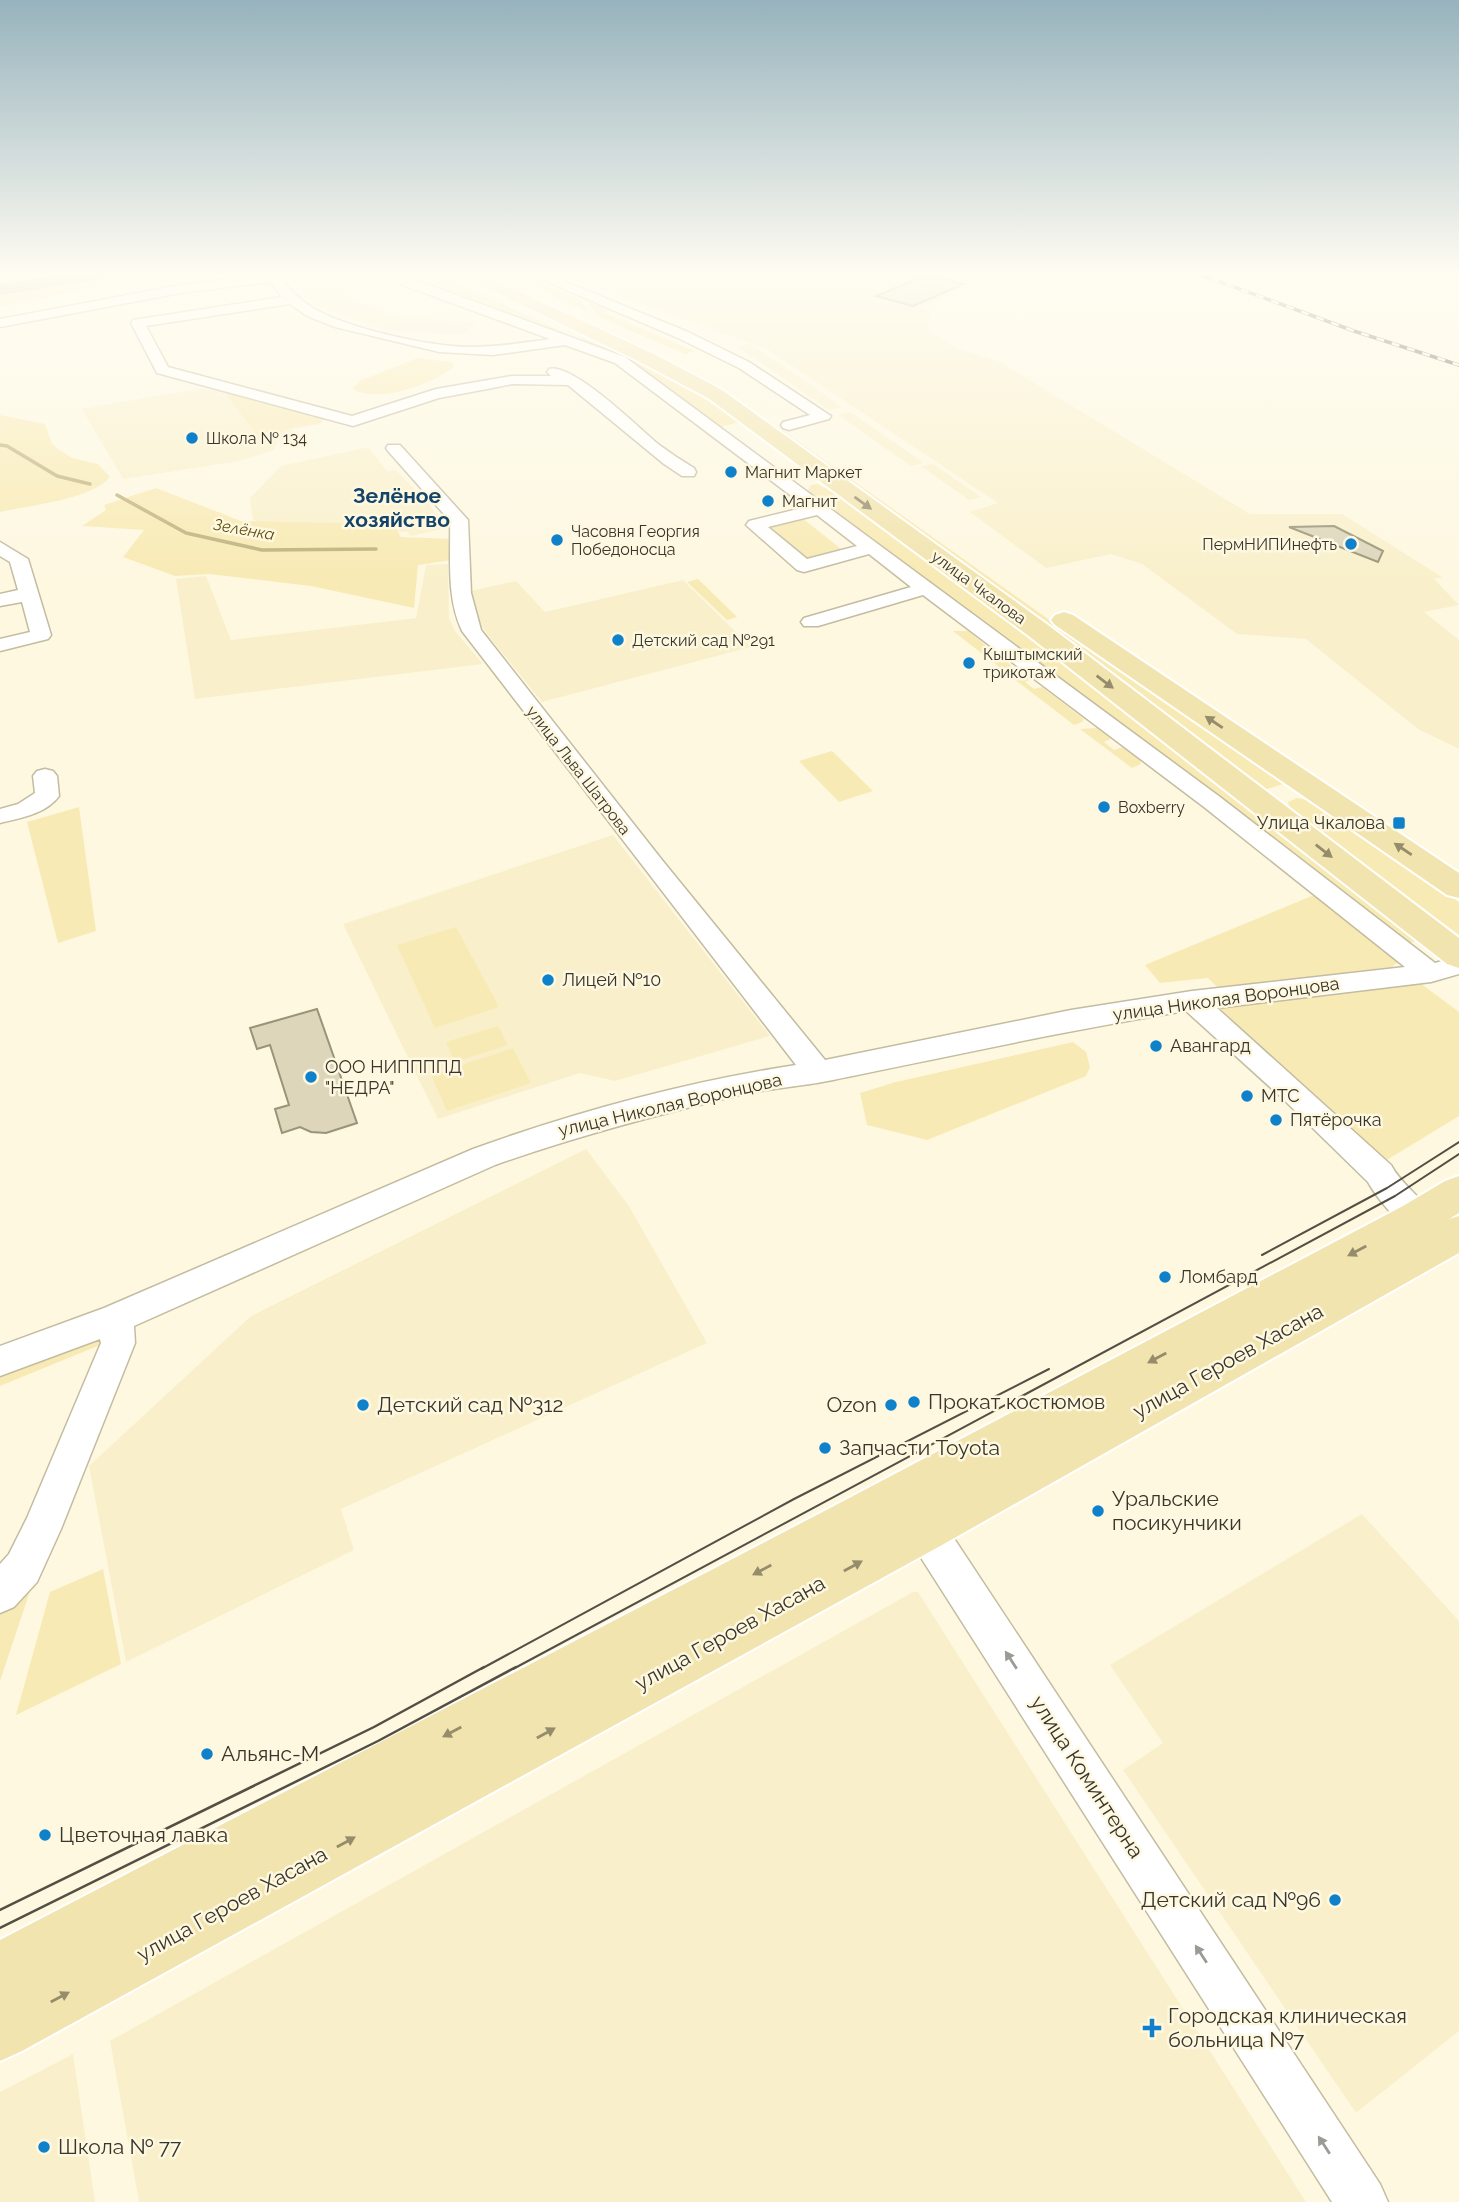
<svg xmlns="http://www.w3.org/2000/svg" width="1459" height="2202" font-family="Raleway,sans-serif">
<style>
.built{fill:#f9f0cb}
.green{fill:#f8eab4}
.lines{fill:none;stroke-linecap:round;stroke-linejoin:round}
.stream{stroke:#bfb17c;stroke-width:3.5}
.river{fill:#bfb17c;fill-rule:evenodd}
.building{fill:#ddd6ba;stroke:#999378;stroke-width:2}
.minor-casing{stroke:#c3bca0;stroke-width:3}
.major-casing{stroke:#fff;stroke-width:4}
.minor{fill:#fff;fill-rule:evenodd}
.major{fill:#f2e4af;fill-rule:evenodd}
.tram-far1{stroke:#534f43;stroke-width:2}
.tram{stroke:#534f43;stroke-width:2.5}
.rail-casing{stroke:#534f43;stroke-width:3.5}
.rail{stroke:#fef8e1;stroke-width:2.5;stroke-dasharray:8;stroke-linecap:butt}
.oneway{fill:#958c6c}
.oneway2{fill:#9c9a94}
.poi-dot{fill:#0e81ca;stroke:#fef8e1;stroke-width:2.5}
.labels{text-anchor:middle;stroke-width:5;stroke-linejoin:round;paint-order:stroke}
.far-poi-label{font-size:16px;fill:#38352a;stroke:#fef8e1;text-anchor:start}
.far-water-label{font-size:16px;font-style:italic;fill:#5b4c08;stroke:#fef8e1}
.far-street-label{font-size:16px;fill:#38352a;stroke:#fef8e1}
.poi-label{font-size:18px;fill:#38352a;stroke:#fef8e1;text-anchor:start}
.street-label{font-size:18px;fill:#38352a;stroke:#fef8e1}
.far-district-label{font-size:21px;font-weight:bold;fill:#144468;stroke:#fef8e1}
.near-street-label{font-size:21px;fill:#38352a;stroke:#fef8e1}
.near-poi-label{font-size:21px;fill:#38352a;stroke:#fef8e1;text-anchor:start}
</style>
<rect width="100%" height="100%" fill="#fef8e1"/>
<g class="built">
<polygon points="555,273 1109,273 1033,290 1020,286 985,292 969,288 918,308 930,310 928,331 956,348 998,361 1250,514 1342,514 1442,577 1434,579 1459,605 1424,612 1459,640 1459,749 1418,729 1306,639 1237,634 1142,564 1111,554 1046,568 970,512 998,503 765,348"/>
<polygon points="315,277 332,283 354,300 397,317 476,322 464,335 386,330 317,306 291,281"/>
<polygon points="751,344 842,407 829,410 738,347"/>
<polygon points="198,389 227,390 326,416 321,424 293,429 294,434 277,442 274,450 239,461 123,479 82,409"/>
<polygon points="850,412 924,463 911,466 838,415"/>
<polygon points="368,447 387,471 396,470 429,504 446,528 411,536 407,532 268,529 253,519 250,498 281,466"/>
<polygon points="933,464 981,497 969,500 921,466"/>
<polygon points="448,564 449,618 455,631 483,664 195,699 176,579 206,576 231,640 416,618 426,565"/>
<polygon points="683,580 751,647 542,702 487,634 473,611 470,591 516,581 545,612"/>
<polygon points="613,835 770,1036 615,1081 580,1073 438,1119 343,924"/>
<polygon points="586,1149 629,1206 707,1343 341,1509 354,1550 126,1662 89,1466 251,1316"/>
<polygon points="1362,1514 1459,1621 1459,2031 1356,2113 1123,1770 1163,1743 1110,1665"/>
<polygon points="913,1592 918,1592 1306,2202 139,2202 110,2041"/>
<polygon points="73,2054 95,2202 0,2202 0,2092"/>
</g>
<g class="green">
<polygon points="0,273 162,273 0,307"/>
<polygon points="505,273 519,274 580,299 589,313"/>
<polygon points="444,277 567,334 566,337 431,287"/>
<polygon points="586,300 609,311 605,313 695,351 685,354 598,317"/>
<path d="M576,335C635,359 688,386 740,422L716,428Z"/>
<path d="M418,358L451,362L454,367C432,384 381,403 354,390L353,387L362,380Z"/>
<polygon points="223,390 325,417 319,423 290,428 263,443"/>
<path d="M0,415L45,424L52,444L58,449L72,458L98,464L110,477C91,500 30,505 0,512Z"/>
<polygon points="769,421 1058,626 1286,783 1264,790 765,422"/>
<polygon points="817,484 841,496 1027,634 1422,940 1402,944 807,492 811,485"/>
<polygon points="156,488 241,521 393,524 401,537 455,539 451,560 418,565 414,608 311,586 209,574 175,576 123,557 144,530 82,526 106,510 104,505"/>
<polygon points="801,517 846,553 805,563 760,527"/>
<polygon points="698,579 737,617 727,620 687,582"/>
<polygon points="953,631 968,631 1012,666 1003,670"/>
<polygon points="1017,674 1031,679 1025,682 1034,689 1042,687 1084,719 1082,722 1074,725 1010,676"/>
<polygon points="1097,728 1111,739 1104,742 1114,750 1123,747 1140,760 1141,764 1132,768 1080,729"/>
<polygon points="832,751 873,791 839,802 799,761"/>
<polygon points="1297,798 1312,801 1459,902 1459,935 1290,810 1288,802"/>
<polygon points="79,807 96,931 58,943 27,822"/>
<polygon points="1314,895 1398,962 1392,967 1218,988 1208,978 1160,983 1145,965"/>
<polygon points="456,927 499,1007 435,1028 397,945"/>
<polygon points="1420,983 1459,1012 1459,1116 1377,1166 1208,1008"/>
<polygon points="498,1026 508,1045 455,1062 446,1042"/>
<polygon points="1073,1042 1086,1052 1090,1067 1086,1076 927,1140 867,1125 860,1093 896,1082"/>
<polygon points="513,1048 531,1083 447,1111 431,1075"/>
<polygon points="98,1336 105,1343 0,1386 0,1368"/>
<polygon points="103,1569 121,1664 16,1715 50,1592"/>
<polygon points="36,1573 0,1681 0,1604"/>
</g>
<g class="lines">
<g class="stream">
<polyline points="0,445 7,446 57,476 90,484"/>
<polyline points="117,495 186,533 262,550 376,549"/>
</g>
<path class="river" d="M66,273H119C114,279 17,292 0,295V285Z"/>
</g>
<g class="building">
<polygon points="921,277 930,279 936,277 964,284 913,306 876,296"/>
<polygon points="1334,526 1383,551 1378,562 1289,527"/>
<polygon points="317,1009 357,1123 326,1133 311,1132 300,1127 282,1133 275,1109 289,1105 270,1045 257,1049 250,1028"/>
</g>
<g class="lines">
<g class="minor-casing">
<g id="minor">
<path d="M390,273H404L410,278L625,357L1220,797L1435,963L1459,956V974L1431,982L1217,1008L1391,1165C1402,1186 1423,1197 1434,1218L1429,1227C1426,1228 1422,1231 1418,1231C1402,1231 1375,1195 1368,1182L1281,1097L1186,1011C1068,1030 951,1056 833,1080C804,1086 773,1088 744,1094C660,1114 576,1136 495,1165L134,1326L135,1343L61,1529L37,1582L14,1607L0,1613V1564L9,1554L27,1518L101,1343L100,1339L0,1376V1346L104,1308L473,1149C578,1111 686,1082 796,1065L462,631C446,597 451,558 450,521L388,451L386,448L388,445H400L468,520L471,593L481,630L662,860L825,1060L1071,1010L1192,991L1405,967L1204,807L923,595L818,626H804L801,622L804,618L911,587L869,554L804,572L797,570L746,525L749,521L806,507L615,363L565,345L493,355L439,352L335,327L307,316L290,304L146,326L168,367L352,416L436,389L512,376H551L547,372L549,369C573,363 638,427 658,444C670,453 682,461 694,468L696,472L694,476H682L664,464L568,385L512,384L487,389L439,398L353,426L157,373L131,323L133,320L282,297L270,282L186,292L0,327V319L186,284L273,274L278,275C288,288 299,300 313,308C349,329 427,346 469,347C496,347 523,343 550,339L400,284ZM817,515L857,546L807,559L768,527Z"/>
<polygon points="527,273 544,273 688,332 749,362 831,416 829,419 789,430 783,428 781,425 783,422 810,415 739,368 678,338"/>
<polygon points="0,542 28,559 51,635 48,639 0,651 0,639 30,632 22,602 0,606 0,594 18,590 10,562 0,556"/>
<path d="M45,769L53,771L57,776L59,796C46,814 20,818 0,823V809L18,804L35,793L33,776L37,771Z"/>
<polygon points="916,1497 930,1502 1380,2184 1388,2202 1332,2202 902,1528 897,1515 902,1502"/>
</g>
</g>
<g class="major-casing">
<g id="major">
<polygon points="456,273 478,273 654,354 722,390 1048,625 1459,938 1459,968 1447,964 1030,637 708,398 640,362"/>
<polygon points="1064,612 1073,615 1459,873 1459,898 1447,895 1055,625 1051,620 1055,615"/>
<polygon points="1459,1176 1459,1213 1449,1219 1459,1216 1459,1253 942,1545 22,2051 0,2061 0,1940 834,1506 1403,1206 1445,1181"/>
</g>
</g>
<use href="#minor" class="minor"/>
<use href="#major" class="major"/>
<g class="tram-far1">
<polyline points="1262,1255 1387,1188 1459,1142"/>
<polyline points="481,1669 794,1499 1049,1369"/>
<polyline points="513,1669 1395,1196 1459,1154"/>
</g>
<g class="tram">
<polyline points="0,1910 374,1727 484,1667"/>
<polyline points="0,1928 378,1741 516,1667"/>
</g>
<g class="rail-casing">
<polyline id="rail" points="1196,273 1354,331 1459,365"/>
</g>
<use href="#rail" class="rail"/>
</g>
<defs><path id="oneway-solid" d="M-6-.8H1V-3.2L6.5 0L1 3.2V.8H-6Z" transform="scale(1.75)"/></defs>
<g class="oneway">
<use href="#oneway-solid" transform="translate(863 503) rotate(36)"/>
<use href="#oneway-solid" transform="translate(1105 682) rotate(37)"/>
<use href="#oneway-solid" transform="translate(1214 722) rotate(-146)"/>
<use href="#oneway-solid" transform="translate(1403 849) rotate(-146)"/>
<use href="#oneway-solid" transform="translate(1324 851) rotate(38)"/>
<use href="#oneway-solid" transform="translate(1357 1251) rotate(152)"/>
<use href="#oneway-solid" transform="translate(1157 1358) rotate(152)"/>
<use href="#oneway-solid" transform="translate(853 1566) rotate(-29)"/>
<use href="#oneway-solid" transform="translate(762 1570) rotate(152)"/>
<use href="#oneway-solid" transform="translate(452 1732) rotate(152)"/>
<use href="#oneway-solid" transform="translate(546 1733) rotate(-29)"/>
<use href="#oneway-solid" transform="translate(346 1842) rotate(-29)"/>
<use href="#oneway-solid" transform="translate(60 1997) rotate(-28)"/>
</g>
<g class="oneway2">
<use href="#oneway-solid" transform="translate(1011 1660) rotate(-123)"/>
<use href="#oneway-solid" transform="translate(1201 1954) rotate(-123)"/>
<use href="#oneway-solid" transform="translate(1324 2145) rotate(-123)"/>
</g>
<linearGradient id="sky" x2="0" y2="1"><stop stop-color="#97b3bd"/><stop offset="0.47" stop-color="#fffcf2"/><stop offset="1" stop-color="#fffcf2" stop-opacity="0"/></linearGradient>
<rect width="1459" height="581" fill="url(#sky)"/>
<g class="poi-dot">
<circle cx="192" cy="438" r="7"/>
<circle cx="731" cy="472" r="7"/>
<circle cx="768" cy="501" r="7"/>
<circle cx="557" cy="540" r="7"/>
<circle cx="1351" cy="544" r="7"/>
<circle cx="618" cy="640" r="7"/>
<circle cx="969" cy="663" r="7"/>
<circle cx="1104" cy="807" r="7"/>
<rect x="1392" y="816" width="14" height="14" rx="3.5"/>
<circle cx="548" cy="980" r="7"/>
<circle cx="1156" cy="1046" r="7"/>
<circle cx="311" cy="1077" r="7"/>
<circle cx="1247" cy="1096" r="7"/>
<circle cx="1276" cy="1120" r="7"/>
<circle cx="1165" cy="1277" r="7"/>
<circle cx="914" cy="1402" r="7"/>
<circle cx="363" cy="1405" r="7"/>
<circle cx="891" cy="1405" r="7"/>
<circle cx="825" cy="1448" r="7"/>
<circle cx="1098" cy="1511" r="7"/>
<circle cx="207" cy="1754" r="7"/>
<circle cx="45" cy="1835" r="7"/>
<circle cx="1335" cy="1900" r="7"/>
<path d="M1148.5 2017.5h7v7h7v7h-7v7h-7v-7h-7v-7h7z"/>
<circle cx="44" cy="2147" r="7"/>
</g>
<g class="labels">
<g class="far-poi-label">
<text x="206" y="444">Школа № 134</text>
<text x="745" y="478">Магнит Маркет</text>
<text x="782" y="507">Магнит</text>
<text x="571" y="537">Часовня Георгия<tspan x="571" dy="18">Победоносца</tspan></text>
<text x="1337" y="550" text-anchor="end">ПермНИПИнефть</text>
<text x="632" y="646">Детский сад №291</text>
<text x="983" y="660">Кыштымский<tspan x="983" dy="18">трикотаж</tspan></text>
<text x="1118" y="813">Boxberry</text>
</g>
<g class="far-water-label">
<text transform="translate(244 529) rotate(10)" y="6">Зелёнка</text>
</g>
<g class="far-street-label">
<text transform="translate(979 587) rotate(36)" y="6">улица Чкалова</text>
<text transform="translate(579 770) rotate(52)" y="6">улица Льва Шатрова</text>
</g>
<g class="poi-label">
<text x="1385" y="829" text-anchor="end">Улица Чкалова</text>
<text x="562" y="986">Лицей №10</text>
<text x="1170" y="1052">Авангард</text>
<text x="325" y="1073">ООО НИППППД<tspan x="325" dy="21">"НЕДРА"</tspan></text>
<text x="1261" y="1102">МТС</text>
<text x="1290" y="1126">Пятёрочка</text>
<text x="1179" y="1283">Ломбард</text>
</g>
<g class="street-label">
<text transform="translate(1226 999) rotate(-8)" y="6">улица Николая Воронцова</text>
<text transform="translate(670 1105) rotate(-13)" y="6">улица Николая Воронцова</text>
</g>
<g class="far-district-label">
<text x="397" y="503">Зелёное<tspan x="397" dy="24">хозяйство</tspan></text>
</g>
<g class="near-street-label">
<text transform="translate(1228 1361) rotate(-29)" y="7">улица Героев Хасана</text>
<text transform="translate(730 1633) rotate(-29)" y="7">улица Героев Хасана</text>
<text transform="translate(1087 1777) rotate(57)" y="7">улица Коминтерна</text>
<text transform="translate(232 1904) rotate(-29)" y="7">улица Героев Хасана</text>
</g>
<g class="near-poi-label">
<text x="928" y="1409">Прокат костюмов</text>
<text x="377" y="1412">Детский сад №312</text>
<text x="877" y="1412" text-anchor="end">Ozon</text>
<text x="839" y="1455">Запчасти Toyota</text>
<text x="1112" y="1506">Уральские<tspan x="1112" dy="24">посикунчики</tspan></text>
<text x="221" y="1761">Альянс-М</text>
<text x="59" y="1842">Цветочная лавка</text>
<text x="1321" y="1907" text-anchor="end">Детский сад №96</text>
<text x="1168" y="2023">Городская клиническая<tspan x="1168" dy="24">больница №7</tspan></text>
<text x="58" y="2154">Школа № 77</text>
</g>
</g>
</svg>
